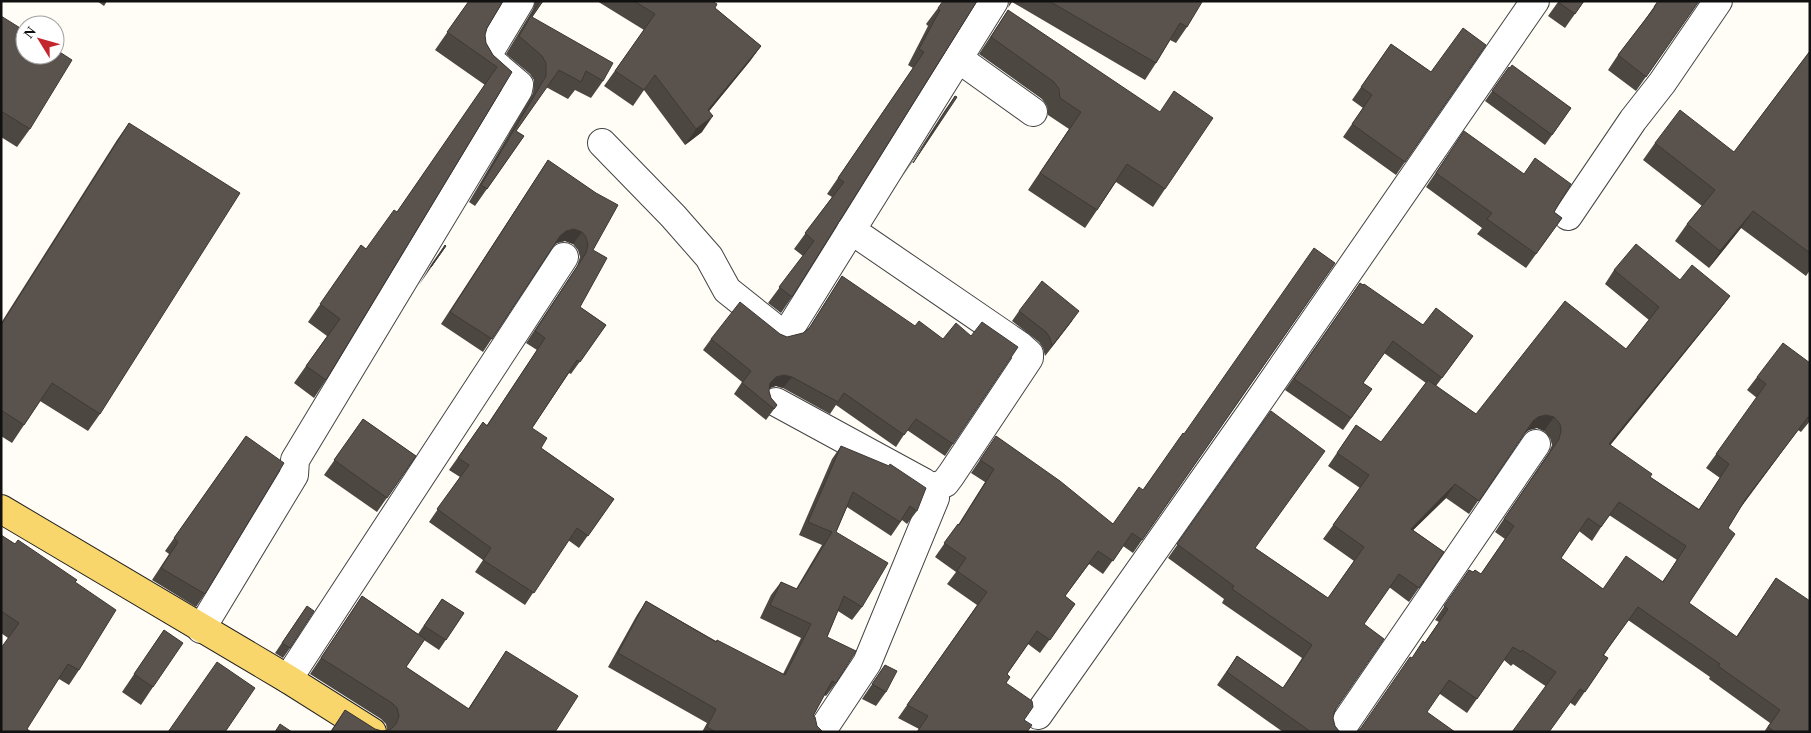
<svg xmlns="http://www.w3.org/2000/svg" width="1811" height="733" font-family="Georgia,serif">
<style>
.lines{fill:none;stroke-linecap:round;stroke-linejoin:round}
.minor-casing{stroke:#444;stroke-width:30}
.major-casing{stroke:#222;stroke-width:30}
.minor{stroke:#fff;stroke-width:28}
.major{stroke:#f9d66b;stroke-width:28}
.wall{fill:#4d4742;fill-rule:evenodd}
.shaded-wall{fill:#3f3936}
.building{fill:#5a524d;stroke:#3f3936;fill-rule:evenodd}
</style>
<rect width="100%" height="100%" fill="#fffdf5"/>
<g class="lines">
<g class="minor-casing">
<g id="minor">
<polyline points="959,59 1033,112"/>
<polyline points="602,143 673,216 709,257 727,290 781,333 789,330 994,1"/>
<polyline points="1568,216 1633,120 1662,83 1718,1"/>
<polyline points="851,230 1019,345 1029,354 1029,358 951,475 945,483 932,488"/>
<polyline points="776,402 923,482 932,488 935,498 867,663 821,732"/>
<polyline points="201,629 294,475 295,460 518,90 519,85 491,61 488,54 520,1"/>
<polyline points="288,679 564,257"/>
<polyline points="1038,715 1250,414 1535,1"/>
<polyline points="1339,732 1536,444"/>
</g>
</g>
<g class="major-casing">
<polyline id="major" points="1,509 288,679 372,732"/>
</g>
<use href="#minor" class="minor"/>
<use href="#major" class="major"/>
</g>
<g class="wall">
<polygon points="97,1 107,1 104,6"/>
<polygon points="469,1 487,28 485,35 486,43 493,55 512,72 326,380 314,398 294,383 327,336 308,322 361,245 366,249 397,212 485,85 435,50"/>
<polygon points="535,1 543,1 532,17 603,81 591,98 575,90 568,99 546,87 516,131 524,136 475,206 469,202 533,93 534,80 530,74 506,54 533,9"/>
<polygon points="597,1 712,1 715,8 761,46 750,61 709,111 702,132 685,145 644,90 633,106 604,86 644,30"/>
<polygon points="977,1 792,297 781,313 768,303 803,256 794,249 832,197 827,194 913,68 908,65 928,26 926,24 938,8"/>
<polygon points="1010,1 1201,1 1187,27 1176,43 1170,40 1156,63 1145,80 1012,2 1008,8"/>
<polygon points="1584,1 1565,28 1548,16 1558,2"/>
<polygon points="1658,1 1699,1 1636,91 1608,70 1618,55 1644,21"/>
<polygon points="1008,10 1165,189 1153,207 1116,182 1085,228 1028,190 1069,129 1048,115 1047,106 1042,99 979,54 996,28"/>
<polygon points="1,16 30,129 17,147 1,137"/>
<polygon points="1391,44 1431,72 1486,45 1396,175 1343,137 1363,108 1352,100"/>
<polygon points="1810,51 1810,270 1806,276 1741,228 1709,268 1675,241 1687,224 1702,206 1643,160 1655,143 1734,152"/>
<polygon points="1509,67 1571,108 1545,145 1485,101"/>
<polygon points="955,96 957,97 902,177 945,110"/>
<polygon points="129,123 100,414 88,431 40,401 12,443 1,436 1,323 117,140"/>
<polygon points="1464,131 1554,212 1562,218 1526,268 1477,234 1482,228 1426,187"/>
<polygon points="548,160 593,250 580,307 606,325 571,374 569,373 532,428 541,448 614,499 579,548 568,540 525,605 475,572 483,560 429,522 460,477 449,470 483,422 487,425 537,350 526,343 577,266 580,257 578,250 573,244 565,241 557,243 552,247 483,352 441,324"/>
<polygon points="445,245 446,246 419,285 432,263"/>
<polygon points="1335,263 1133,553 1123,546 1103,574 1089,564 1065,596 1075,604 1040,653 1028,644 1007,674 1006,683 1024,720 919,729 898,718 977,605 947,584 956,572 935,557 958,524 958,525 985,482 971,473 996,436 1113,524 1143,490 1184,434"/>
<path d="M1614,270L1680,280L1730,296L1720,309L1610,445L1650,477L1699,509L1720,478L1706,468L1757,398L1747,390L1757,377L1810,363V421L1801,432L1798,430L1742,505L1728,528L1689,603L1736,637L1776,578L1810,732H1764L1770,723L1709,679L1710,677L1628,620L1604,655L1608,658L1575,706L1513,664L1511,666L1504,660L1467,713L1440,694L1361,728L1412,658L1425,642L1439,622L1435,620L1469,570L1473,572L1481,574L1505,539L1495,532L1549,452L1552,445L1550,438L1544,431L1537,428L1529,430L1524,434L1469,514L1446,498L1413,530L1444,552L1409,602L1389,587L1364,624L1333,718L1335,726L1339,731L1341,732H1283L1217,685L1237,656L1283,688L1302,658L1222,603L1224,599L1168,558L1271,411L1255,548L1328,598L1354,561L1323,539L1360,488L1328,466L1356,425L1381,442L1426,383L1384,353L1363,383L1372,389L1343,430L1285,390L1360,283L1423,325L1473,336L1436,386L1476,414L1626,349L1649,320L1605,284ZM1609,515L1677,560L1662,582L1603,589L1561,558L1579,531L1592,541Z"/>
<polygon points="842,276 953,444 945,456 907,430 896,447 836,405 830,414 783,388 776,386 769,388 769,391 771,398 777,405 766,420 734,394 742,382 703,350 711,339 780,334 787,337 803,333 809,328"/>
<polygon points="1019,311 1072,321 1045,356 1043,348 1039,342 1012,321"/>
<polygon points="363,419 416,456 377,512 324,475"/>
<polygon points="246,436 205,594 196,607 152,580 169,554 165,551"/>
<polygon points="841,446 917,511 907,524 902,520 891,536 847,507 836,532 862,607 852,620 838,611 827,637 836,683 826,696 824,695 813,716 817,726 823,732 702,732 707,723 608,667 637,615 646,601 716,641 783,674 801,638 760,618 771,595 781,582 796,589 822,545 799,535 832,459"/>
<polygon points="1,535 15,544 75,582 79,670 69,685 59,679 1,732 8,638 1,633"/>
<polygon points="362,596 418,634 442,599 464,613 439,650 424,640 406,667 468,709 506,651 555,732 330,732 345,710 375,729 382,731 387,730 386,724 381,719 310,674"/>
<polygon points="307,606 290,648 283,658 275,653"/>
<polygon points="164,630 153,687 141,705 122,692"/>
<polygon points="885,665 886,692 876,706 862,699"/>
</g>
<g class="shaded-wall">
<polygon points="761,46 750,61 697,126 708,110"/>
<polygon points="713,116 702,132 685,145 696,129"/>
<polygon points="1753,211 1741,228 1709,268 1720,251"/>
<polygon points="574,229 582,232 573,244 565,241 557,243 551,248 560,236 566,231"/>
<polygon points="1730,296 1720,309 1600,458 1609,444"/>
<polygon points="1079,311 1072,321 1045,356 1052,346"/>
<polygon points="784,375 792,377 783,388 776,386 767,389 770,383 776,377"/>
<polygon points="1546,415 1554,417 1544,431 1537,428 1529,430 1523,435 1533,421 1538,417"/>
<polygon points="1808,417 1798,430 1736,514 1745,500"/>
<polygon points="1455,484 1446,498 1401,542 1411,529"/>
</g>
<g class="building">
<polygon points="469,1 503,1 487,28 485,35 486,43 493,55 512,72 326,380 306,366 340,319 320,304 361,245 366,249 394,210 397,212 497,67 447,32"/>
<polygon points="540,1 543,1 532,17 613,63 603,81 586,71 581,82 559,70 516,131 524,136 487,189 481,185 546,76 546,63 542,56 519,36"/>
<polygon points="634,1 712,1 717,4 715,8 761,46 708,110 713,116 696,129 655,75 644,90 615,71 655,14"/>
<polygon points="943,1 977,1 792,297 779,287 814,241 805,233 844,182 838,178 924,52 919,49 940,10 938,8"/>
<polygon points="1049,1 1201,1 1202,2 1187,27 1180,23 1156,63"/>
<polygon points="1558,1 1584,1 1575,14 1558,2"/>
<polygon points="1658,1 1699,1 1646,77 1618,55 1655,7 1654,7"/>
<polygon points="1008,10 1160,112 1174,91 1213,118 1165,189 1127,164 1097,210 1040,173 1081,112 1060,98 1059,89 1054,82 991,37"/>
<polygon points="1,16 25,31 25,55 55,55 55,49 72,60 30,129 1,111"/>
<polygon points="1463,28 1486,45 1405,162 1352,124 1372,95 1361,87 1391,44 1431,72"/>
<polygon points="1810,51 1810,253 1753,211 1720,251 1687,224 1715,190 1655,143 1680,110 1734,152"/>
<polygon points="1512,65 1571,108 1552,135 1492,91 1509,67 1510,68"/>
<polygon points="955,96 957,97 913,163"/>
<polygon points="129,123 240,193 100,414 52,383 24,425 1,410 1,325"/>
<polygon points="1464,131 1524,174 1535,158 1571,184 1554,212 1562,218 1536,254 1487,219 1492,213 1436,173"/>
<polygon points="548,160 596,193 618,205 593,250 607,258 580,307 606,325 580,362 577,360 532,428 547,438 541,448 614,499 588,536 577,528 534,593 483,560 491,548 437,509 469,465 458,458 483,422 487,426 545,338 535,331 586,253 588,245 586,237 582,232 574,229 566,231 560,236 492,339 450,312"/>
<path d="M1636,244L1680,280L1692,265L1730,296L1609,444L1652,474L1650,477L1699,510L1729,464L1716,454L1766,384L1757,377L1783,343L1810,363V418L1808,417L1745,500L1728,528L1735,534L1689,603L1737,637L1776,578L1810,601V732H1775L1768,727L1780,710L1718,666L1720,664L1638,607L1603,655L1608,658L1585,692L1580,689L1549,732H1512L1556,672L1522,650L1521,652L1513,647L1477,699L1449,680L1427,712L1455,732H1356L1361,728L1410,657L1412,658L1423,641L1425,643L1448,609L1444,606L1469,570L1473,572L1475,570L1481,574L1514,526L1504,519L1559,439L1561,431L1560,424L1554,417L1546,415L1538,417L1533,421L1479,501L1455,484L1411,529L1444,552L1419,588L1399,574L1364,624L1384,639L1335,710L1333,718L1335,726L1339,731L1341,732H1311L1227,672L1237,656L1283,688L1312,645L1232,589L1234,586L1177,544L1271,411L1325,451L1255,548L1328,598L1364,547L1333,525L1369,475L1337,453L1356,425L1381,442L1428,380L1476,414L1565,301L1626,349L1659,307L1614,270ZM1619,502L1686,546L1663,582L1626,556L1603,589L1561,558L1588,518L1601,527Z"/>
<polygon points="445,245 446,246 431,267"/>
<polygon points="1314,248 1335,263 1142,540 1132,533 1113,561 1098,551 1065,596 1075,604 1050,640 1037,631 1007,674 1010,677 1006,683 1032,701 1033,707 1024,720 1032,725 1027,732 917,732 928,716 907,705 987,592 957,571 966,558 944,543 958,524 959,525 994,469 980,460 996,436 1060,481 1113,524 1139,487 1143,490 1183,433 1184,434"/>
<polygon points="842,276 915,326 919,321 943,339 956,323 971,336 982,322 1018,347 953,444 916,419 904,435 844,393 838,402 792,377 784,375 776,377 770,383 769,391 771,398 777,405 774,409 742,383 751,371 711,339 740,302 780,334 787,337 803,333 810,327"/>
<polygon points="1042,281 1079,311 1052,346 1050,338 1046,332 1019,311"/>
<polygon points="1360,283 1363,285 1364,284 1423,325 1436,308 1473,336 1442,378 1393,341 1363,383 1372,389 1351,418 1294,379"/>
<polygon points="363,419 416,456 387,498 334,460"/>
<polygon points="246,436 284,463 205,594 161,568 178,542 174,538"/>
<polygon points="841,446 889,466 890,464 926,488 917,511 910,506 900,522 853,492 836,532 888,563 862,607 844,596 827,637 856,651 836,683 832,681 813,716 815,717 817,726 823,732 716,732 707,727 716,709 618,653 646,601 716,642 717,640 785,675 811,624 770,605 781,582 797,589 832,532 808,522"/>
<polygon points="1,535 15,544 18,540 77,580 75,582 116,610 79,670 68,664 27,729 31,732 1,732 1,648 19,623 1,611"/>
<polygon points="362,596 425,639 406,667 469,709 506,651 578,696 555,732 331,732 345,710 375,729 382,731 390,730 396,724 399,716 397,708 392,703 321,658"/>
<polygon points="442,599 464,613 446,640 424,626"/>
<polygon points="307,606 314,611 290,648 282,643"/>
<polygon points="164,630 183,643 153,687 134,674"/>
<polygon points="217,662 255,688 225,732 168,732"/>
<polygon points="885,665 897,671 886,692 872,684"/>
<polygon points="280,724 292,732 275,732"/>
</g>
<rect width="1811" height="733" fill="none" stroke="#111111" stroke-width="5"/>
<g transform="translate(40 40) rotate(307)"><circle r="24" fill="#ffffff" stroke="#a0a0a0"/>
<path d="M0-4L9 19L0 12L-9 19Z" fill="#c4262e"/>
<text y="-8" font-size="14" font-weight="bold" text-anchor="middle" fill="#111111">N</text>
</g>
</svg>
